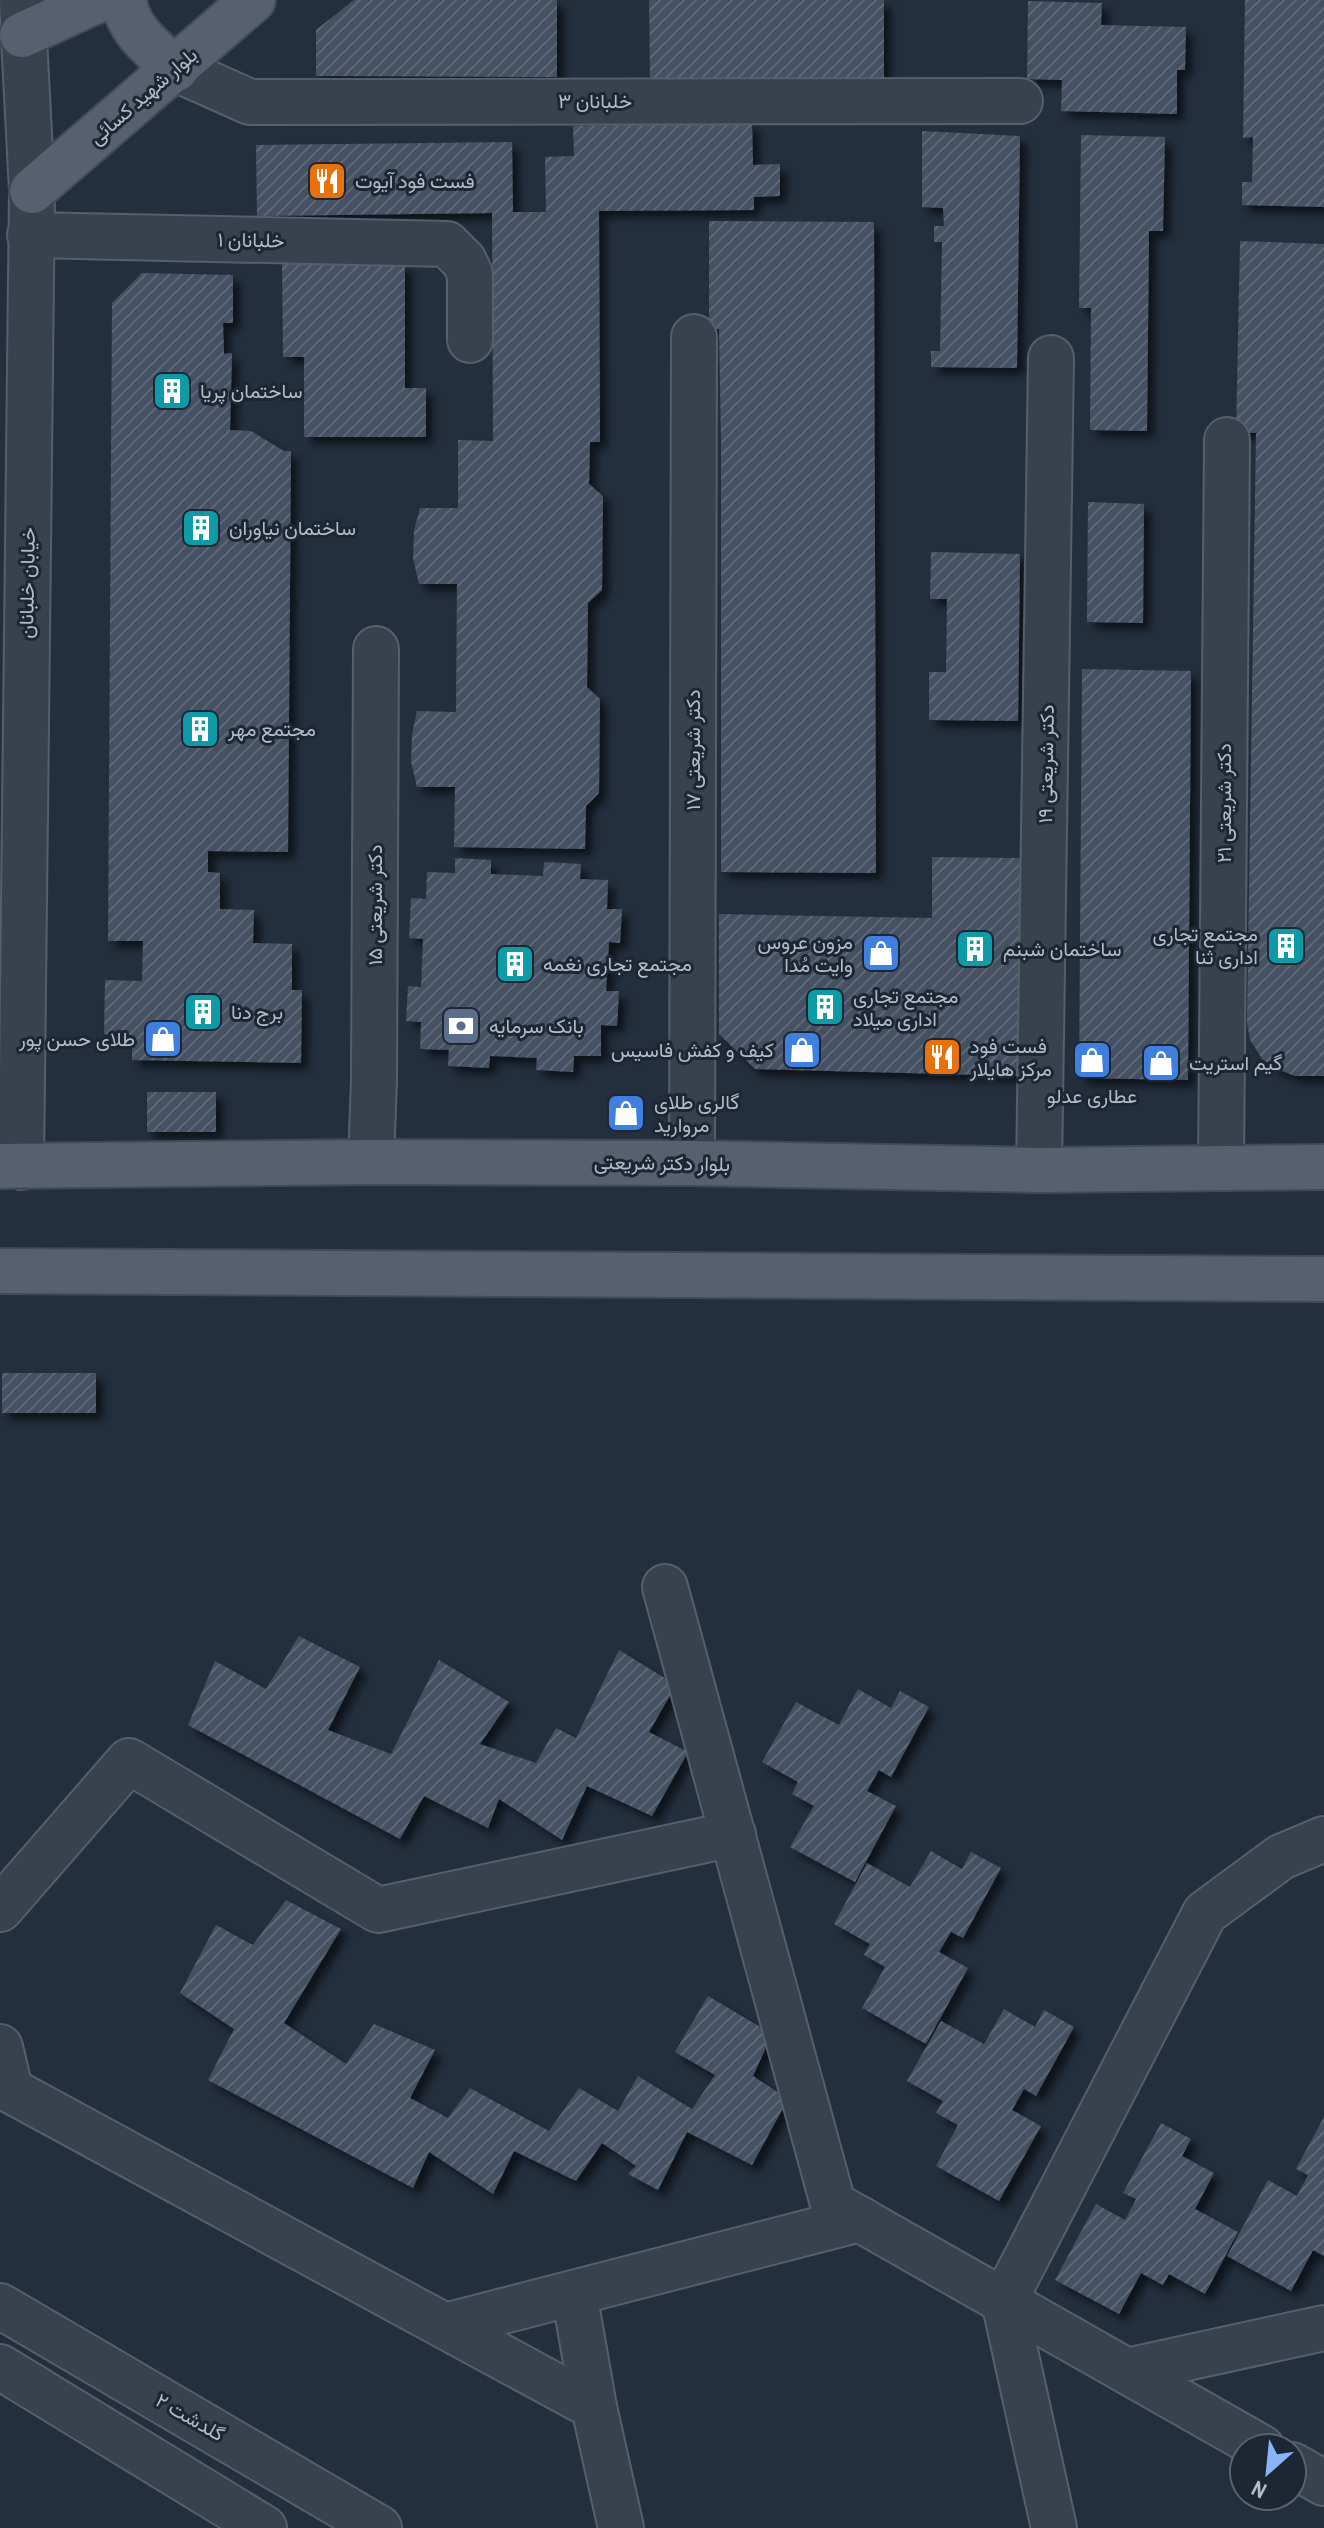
<svg xmlns="http://www.w3.org/2000/svg" width="1324" height="2528" font-family="'Archivo Narrow',Vazirmatn,sans-serif">
<style>
.building{fill:url(#building-hatch);filter:url(#shadow)}
.lines{fill:none;stroke-linecap:round;stroke-linejoin:round}
.minor-casing{stroke:#565f6c;stroke-width:48}
.major-casing{stroke:#414a57;stroke-width:48}
.minor{stroke:#38414e;stroke-width:44}
.major{stroke:#56606e;stroke-width:44}
.labels{text-anchor:middle;stroke-width:6;stroke-linejoin:round;paint-order:stroke}
.street-label{font-size:20px;fill:#b4bcc9;stroke:#1d2633}
.poi-label{font-size:20px;fill:#b4bcc9;stroke:#1d2633;text-anchor:start}
</style>
<defs>
<pattern id="building-hatch" width="6" height="6" patternUnits="userSpaceOnUse" patternTransform="scale(2)"><rect width="6" height="6" fill="#455162"/><path d="M-1 1l2-2M0 6l6-6M5 7l2-2" fill="none" stroke="#5d6877"/></pattern>
<filter id="shadow"><feDropShadow dx="7" dy="7" stdDeviation="4" flood-color="#0009"/></filter>
</defs>
<rect width="100%" height="100%" fill="#242f3e"/>
<g class="building">
<polygon points="354,0 557,0 557,77 316,76 316,30"/>
<polygon points="649,0 884,0 884,80 650,80"/>
<polygon points="1245,0 1324,0 1324,207 1242,205 1242,182 1252,182 1253,137 1243,138"/>
<polygon points="1028,1 1102,3 1101,25 1186,27 1185,70 1177,70 1177,114 1061,111 1062,80 1027,79"/>
<polygon points="752,123 753,165 780,164 780,196 754,197 754,210 599,211 600,442 590,442 589,484 603,496 602,590 588,603 587,687 600,699 599,793 586,806 585,849 454,847 455,787 417,787 411,762 412,734 417,711 456,712 457,584 419,584 413,558 414,531 420,508 458,508 458,440 493,441 492,213 257,216 256,145 512,142 513,212 546,212 545,157 574,156 573,126"/>
<polygon points="922,131 1020,136 1017,368 931,367 931,351 940,351 942,242 934,242 934,226 944,226 943,208 922,207"/>
<polygon points="1081,135 1165,137 1163,231 1149,231 1147,431 1090,430 1091,308 1079,308"/>
<polygon points="709,221 874,222 876,873 721,872 721,440 719,329 709,329"/>
<polygon points="1240,241 1324,244 1324,1076 1295,1076 1277,1069 1262,1059 1250,1040 1247,1023 1256,433 1236,433"/>
<polygon points="282,263 405,264 405,388 426,388 426,437 304,437 304,357 283,357"/>
<polygon points="142,273 233,275 233,323 223,323 224,354 232,353 230,430 251,431 284,451 291,451 288,852 208,851 208,872 220,873 220,909 254,910 253,943 292,944 292,990 302,990 301,1063 132,1060 132,1035 104,1034 105,980 142,981 143,941 108,941 112,303"/>
<polygon points="1088,502 1144,504 1143,623 1087,622"/>
<polygon points="931,552 1020,554 1018,721 929,720 929,672 946,672 947,599 930,599"/>
<polygon points="1082,669 1191,671 1188,1080 1079,1078"/>
<polygon points="932,857 1020,858 1018,1076 755,1069 719,1034 719,914 932,918"/>
<polygon points="455,858 491,860 491,874 543,876 544,862 581,864 580,879 608,880 607,909 622,909 620,943 609,942 606,991 619,991 617,1026 601,1025 601,1056 574,1056 573,1072 536,1070 537,1058 490,1056 489,1068 448,1066 449,1050 420,1049 421,1022 406,1021 408,986 421,987 423,939 409,938 411,898 426,899 427,872 455,873"/>
<rect x="147" y="1092" width="69" height="40"/>
<rect x="2" y="1373" width="94" height="40"/>
<polygon points="299,1636 360,1667 328,1730 391,1754 439,1660 509,1702 480,1744 536,1763 556,1728 576,1738 619,1650 676,1685 649,1732 688,1752 652,1816 587,1786 562,1840 499,1799 488,1828 424,1796 400,1839 188,1725 215,1661 266,1689"/>
<polygon points="858,1689 891,1708 900,1691 929,1707 891,1777 879,1770 867,1791 896,1806 855,1882 790,1847 814,1806 792,1794 798,1782 762,1762 796,1702 839,1725"/>
<polygon points="931,1851 962,1869 971,1852 1001,1868 963,1938 951,1932 939,1952 968,1968 926,2044 862,2008 885,1967 864,1955 870,1944 834,1924 867,1863 910,1887"/>
<polygon points="286,1900 341,1929 284,2023 346,2064 374,2024 435,2050 410,2098 448,2118 470,2088 549,2131 579,2088 618,2111 638,2076 692,2109 715,2075 675,2052 708,1996 772,2034 753,2076 788,2099 752,2165 687,2132 658,2190 628,2174 636,2166 602,2143 576,2181 514,2151 493,2194 429,2152 413,2188 208,2080 234,2029 180,1993 216,1925 253,1945"/>
<polygon points="1004,2009 1035,2027 1044,2010 1074,2027 1036,2096 1024,2089 1012,2110 1041,2126 999,2201 936,2166 958,2125 936,2113 943,2101 907,2081 941,2021 984,2044"/>
<polygon points="1324,2117 1324,2256 1313,2250 1291,2291 1227,2256 1268,2180 1297,2196 1308,2175 1296,2169"/>
<polygon points="1161,2123 1191,2139 1182,2156 1214,2173 1195,2209 1238,2232 1205,2294 1169,2274 1163,2285 1141,2273 1119,2314 1055,2280 1096,2204 1125,2220 1136,2199 1123,2193"/>
</g>
<g class="lines">
<g class="minor-casing">
<g id="minor">
<polyline points="176,69 250,102 1020,101"/>
<polyline points="30,235 447,244 464,261 470,274 470,340"/>
<polyline points="371,1162 374,1080 376,649"/>
<polyline points="692,1163 694,337"/>
<polyline points="1221,1166 1227,440"/>
<polyline points="21,1167 32,191 22,0"/>
<polyline points="1039,1170 1051,358"/>
<polyline points="665,1587 833,2204 1262,2448"/>
<polyline points="0,1909 129,1761 378,1910 733,1834"/>
<polyline points="0,2047 10,2090 594,2407"/>
<polyline points="574,2293 594,2407 621,2528"/>
<polyline points="0,2306 379,2528"/>
<polyline points="445,2326 860,2219"/>
<polyline points="0,2367 264,2528"/>
<polyline points="1127,2371 1324,2328"/>
<polyline points="1292,2465 1324,2483"/>
<polyline points="1054,2528 1004,2301 1205,1913 1281,1857 1324,1839"/>
</g>
</g>
<g class="major-casing">
<g id="major">
<path d="M124,0C127,30 154,50 176,69"/>
<polyline points="22,35 98,0"/>
<polyline points="32,191 253,0"/>
<polyline points="0,1166 371,1162 692,1163 1039,1170 1324,1167"/>
<polyline points="0,1271 1324,1279"/>
</g>
</g>
<use href="#minor" class="minor"/>
<use href="#major" class="major"/>
</g>
<defs>
<g id="restaurant-square" transform="scale(2)"><rect x="-9" y="-9" width="18" height="18" rx="4" fill="#e8710a" stroke="#1d2633"/><path d="M-5-6h1v4h1v-4h1v4h1v-4h1v5L-1.5 .5V6h-2V.5L-5-1ZM5-6V6H3V1.5H1.5Q1.5-4 5-6Z" fill="#fff"/></g>
<g id="building-square" transform="scale(2)"><rect x="-9" y="-9" width="18" height="18" rx="4" fill="#0f9aa8" stroke="#1d2633"/><path d="M-4-6H4V6H1V3H-1V6H-4ZM-2.5-4.3h1.7v1.8h-1.7ZM.8-4.3h1.7v1.8H.8ZM-2.5-1h1.7V.8h-1.7ZM.8-1h1.7V.8H.8Z" fill="#fff"/></g>
<g id="shop-square" transform="scale(2)"><rect x="-9" y="-9" width="18" height="18" rx="4" fill="#3f7fe0" stroke="#1d2633"/><path d="M-5-2.5h2.3a2.7 3.5 0 0 1 5.4 0H5L5.5 6h-11ZM-1.5-2.5h3a1.5 2.3 0 0 0-3 0Z" fill="#fff"/></g>
<g id="bank-square" transform="scale(2)"><rect x="-9" y="-9" width="18" height="18" rx="4" fill="#5c6f8a" stroke="#1d2633"/><path d="M-6-4H6V4H-6ZM0-2.3a2.3 2.3 0 1 0 0 4.6a2.3 2.3 0 1 0 0-4.6Z" fill="#fff"/></g>
</defs>
<g fill-rule="evenodd">
<use href="#restaurant-square" x="327" y="181"/>
<use href="#building-square" x="172" y="391"/>
<use href="#building-square" x="201" y="528"/>
<use href="#building-square" x="200" y="729"/>
<use href="#building-square" x="1286" y="946"/>
<use href="#building-square" x="975" y="949"/>
<use href="#shop-square" x="881" y="953"/>
<use href="#building-square" x="515" y="964"/>
<use href="#building-square" x="825" y="1007"/>
<use href="#building-square" x="203" y="1012"/>
<use href="#bank-square" x="461" y="1026"/>
<use href="#shop-square" x="163" y="1039"/>
<use href="#shop-square" x="802" y="1050"/>
<use href="#restaurant-square" x="942" y="1057"/>
<use href="#shop-square" x="1092" y="1060"/>
<use href="#shop-square" x="1161" y="1063"/>
<use href="#shop-square" x="626" y="1113"/>
</g>
<g class="labels">
<g class="street-label">
<text transform="translate(143 96) rotate(-41)" y="7">بلوار شهید کسائی</text>
<text x="595" y="108">۳ خلبانان</text>
<text transform="translate(251 240) rotate(1)" y="7">۱ خلبانان</text>
<text transform="translate(27 583) rotate(-89)" y="7">خیابان خلبانان</text>
<text transform="translate(693 750) rotate(-90)" y="7">۱۷ دکتر شریعتی</text>
<text transform="translate(1046 764) rotate(-89)" y="7">۱۹ دکتر شریعتی</text>
<text transform="translate(1224 803) rotate(-90)" y="7">۲۱ دکتر شریعتی</text>
<text transform="translate(375 905) rotate(-90)" y="7">۱۵ دکتر شریعتی</text>
<text transform="translate(662 1163) rotate(1)" y="7">بلوار دکتر شریعتی</text>
<text transform="translate(190 2417) rotate(30)" y="7">گلدشت ۲</text>
</g>
<g class="poi-label">
<text x="355" y="188">فست فود آيوت</text>
<text x="200" y="398">ساختمان پریا</text>
<text x="229" y="535">ساختمان نیاوران</text>
<text x="228" y="736">مجتمع مهر</text>
<text x="1258" y="941" text-anchor="end">مجتمع تجاری<tspan x="1258" dy="23">اداری ثنا</tspan></text>
<text x="853" y="949" text-anchor="end">مزون عروس<tspan x="853" dy="23">وایت مُدا</tspan></text>
<text x="1003" y="956">ساختمان شبنم</text>
<text x="543" y="971">مجتمع تجاری نغمه</text>
<text x="853" y="1003">مجتمع تجاری<tspan x="853" dy="23">اداری میلاد</tspan></text>
<text x="231" y="1019">برج دنا</text>
<text x="489" y="1033">بانک سرمایه</text>
<text x="135" y="1046" text-anchor="end">طلای حسن پور</text>
<text x="970" y="1053">فست فود<tspan x="970" dy="23">مرکز هایلار</tspan></text>
<text x="774" y="1057" text-anchor="end">کیف و کفش فاسیس</text>
<text x="1189" y="1070">گیم استریت</text>
<text x="1092" y="1103" text-anchor="middle">عطاری عدلو</text>
<text x="654" y="1109">گالری طلای<tspan x="654" dy="23">مروارید</tspan></text>
</g>
</g>
<g transform="translate(1268 2472) rotate(207)"><circle r="38" fill="#1d2633" stroke="#59626f" stroke-width="2"/>
<path d="M0-6L14 30L0 20L-14 30Z" fill="#8ab4f8"/>
<text y="-12" font-size="22" font-weight="bold" text-anchor="middle" fill="#b4bcc9">N</text>
</g>
</svg>
